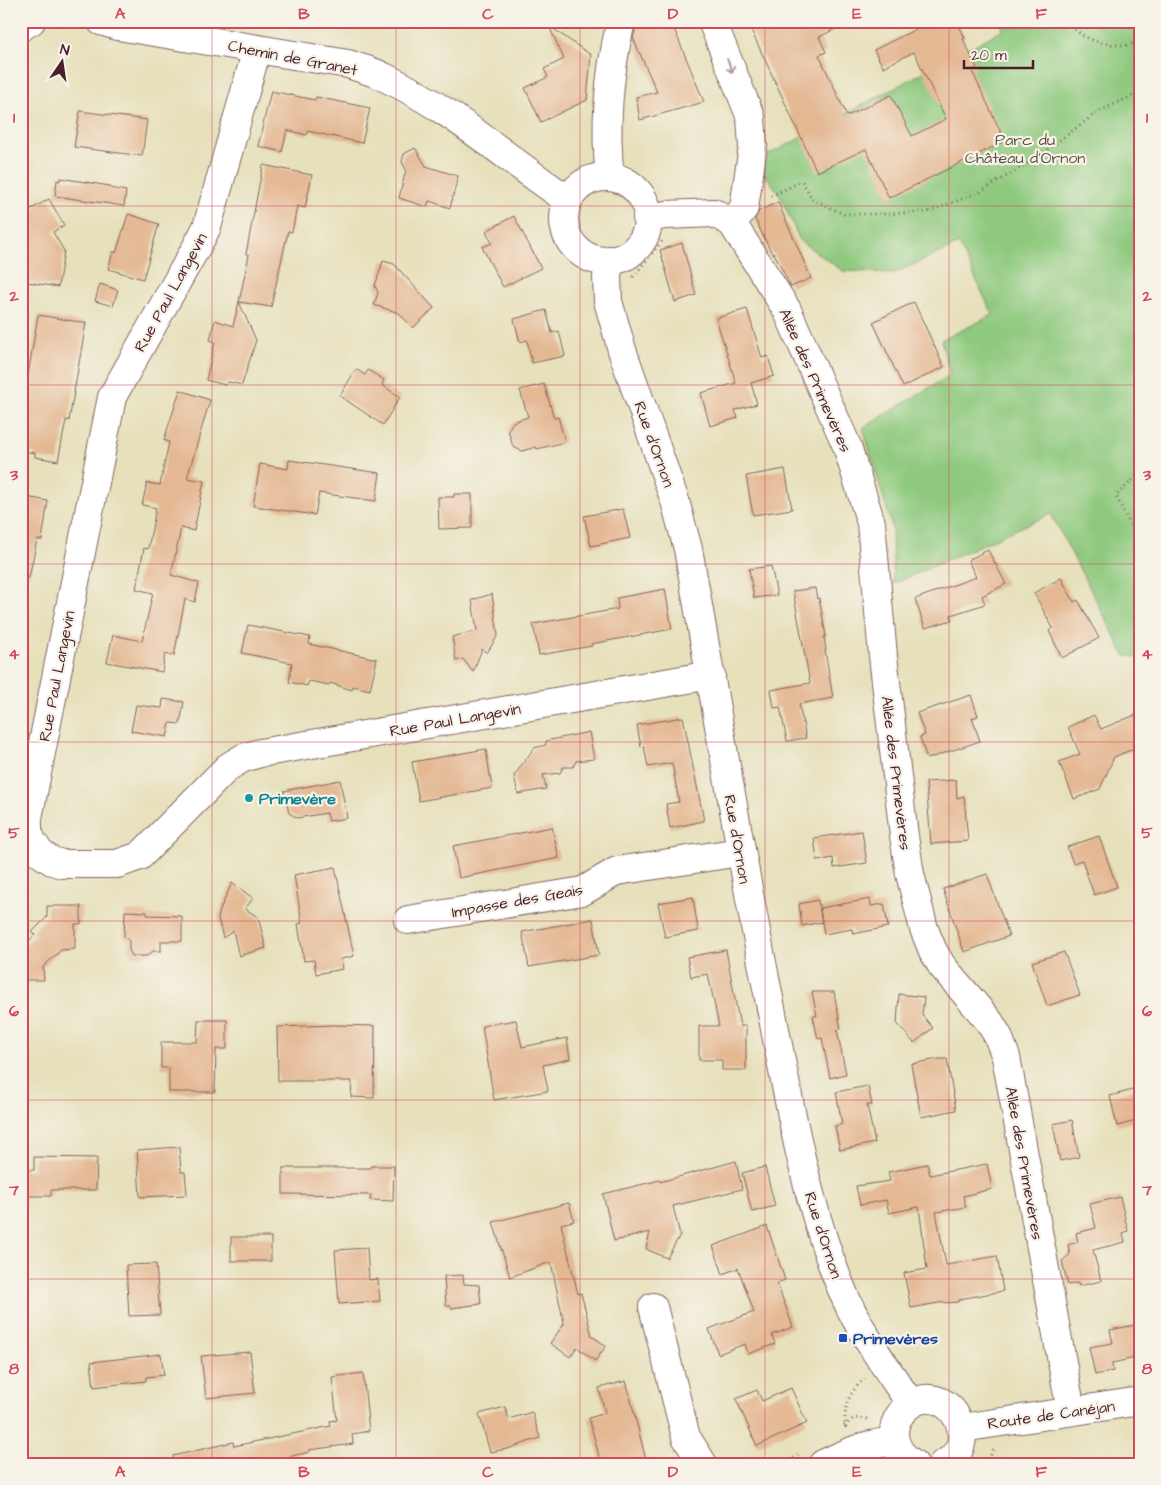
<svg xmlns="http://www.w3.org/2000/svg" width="1161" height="1485" font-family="'Architects Daughter',sans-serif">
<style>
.green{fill:#8ec97e;stroke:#6c7454}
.building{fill:#e4b893}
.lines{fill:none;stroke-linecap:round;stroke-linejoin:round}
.minor-casing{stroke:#81635d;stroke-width:30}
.path{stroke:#81635d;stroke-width:3;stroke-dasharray:1 4;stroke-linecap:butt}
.minor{stroke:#fff;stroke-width:28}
.oneway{stroke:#ae9aa0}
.grid{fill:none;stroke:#d1495b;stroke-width:1;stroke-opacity:0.55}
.culture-dot{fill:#0f9aa8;stroke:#f7f3e8;stroke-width:2}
.transit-dot{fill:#1a4fb4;stroke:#f7f3e8;stroke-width:2}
.labels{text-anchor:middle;stroke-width:4.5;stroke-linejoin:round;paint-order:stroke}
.street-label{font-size:16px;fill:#4a1f2b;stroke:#f7f3e8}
.park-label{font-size:16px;fill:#5e5244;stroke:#f7f3e8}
.culture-label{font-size:16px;font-weight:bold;fill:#0d838f;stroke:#f7f3e8;text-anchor:start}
.transit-label{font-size:16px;font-weight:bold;fill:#164399;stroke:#f7f3e8;text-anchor:start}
.neatline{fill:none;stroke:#d1495b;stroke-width:2}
.grid-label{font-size:16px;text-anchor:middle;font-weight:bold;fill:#d1495b}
</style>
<rect width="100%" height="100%" fill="#f7f3e8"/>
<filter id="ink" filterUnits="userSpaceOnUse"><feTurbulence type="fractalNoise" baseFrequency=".02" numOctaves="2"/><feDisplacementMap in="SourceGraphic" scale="10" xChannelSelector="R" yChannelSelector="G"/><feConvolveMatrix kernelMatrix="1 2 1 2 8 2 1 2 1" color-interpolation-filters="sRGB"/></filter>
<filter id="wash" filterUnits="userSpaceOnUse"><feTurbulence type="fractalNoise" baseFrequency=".0096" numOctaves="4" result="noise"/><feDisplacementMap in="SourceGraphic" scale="20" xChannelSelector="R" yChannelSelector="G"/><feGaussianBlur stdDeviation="1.12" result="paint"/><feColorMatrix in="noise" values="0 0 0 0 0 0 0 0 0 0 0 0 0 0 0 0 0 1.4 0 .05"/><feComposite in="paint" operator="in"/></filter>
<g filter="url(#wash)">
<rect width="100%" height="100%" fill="#e6e0bb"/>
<polygon class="green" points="1001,21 1140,21 1140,657 1125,656 1051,514 893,584 892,527 863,428 950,375 941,340 993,315 959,244 895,273 843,271 800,241 779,193 755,162 1003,30"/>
<g id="blocks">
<g class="building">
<polygon points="638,21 671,21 704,102 640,120 636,97 657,92 633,38"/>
<polygon points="747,21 852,21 819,37 826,52 819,55 847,116 891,95 912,136 946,119 914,52 883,67 874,50 920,27 918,21 957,21 965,38 963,39 977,68 972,71 1005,141 889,198 866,149 817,172"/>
<polygon points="549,26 591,55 587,100 541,122 525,88 548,77 544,69 564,59"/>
<polygon points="271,91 315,100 316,97 370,108 362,143 308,131 307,135 287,130 282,152 258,146"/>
<polygon points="80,111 147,120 142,156 74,147"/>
<polygon points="415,148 426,166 458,176 450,208 429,201 427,207 399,198 406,170 402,162 404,154"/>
<polygon points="263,165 312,175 305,208 297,206 292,232 288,231 271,307 239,302 249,255 246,254"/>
<polygon points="60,178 110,186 110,188 126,191 124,206 55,196 57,180 60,181"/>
<polygon points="49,199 64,225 53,232 64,251 58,287 21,281 21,210 28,211"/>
<polygon points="778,202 811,278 791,287 774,253 772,254 755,219 759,211"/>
<polygon points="128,214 159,224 143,279 108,269 113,252 116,253"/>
<polygon points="514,216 541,268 503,287 482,247 492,243 486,231"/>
<polygon points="682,243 696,295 675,302 660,250"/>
<polygon points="383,261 394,264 434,308 413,328 399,313 374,305 378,293 375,286"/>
<polygon points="100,284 118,290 113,306 95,301"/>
<polygon points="239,302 256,340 242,385 229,382 225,385 206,380 215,342 210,340 215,320 233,326"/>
<polygon points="914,302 944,367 903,387 873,322"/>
<polygon points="747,309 762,358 768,356 774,376 751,383 757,404 735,410 738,418 710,426 701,393 736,383 716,318"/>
<polygon points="546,310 552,333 559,331 565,356 532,363 527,340 520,342 514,319"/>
<polygon points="38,315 86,323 69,421 66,420 58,461 35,457 35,453 21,451 21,417"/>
<polygon points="356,369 365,375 368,370 384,380 382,385 400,397 383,425 340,396"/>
<polygon points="544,384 554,418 558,417 565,442 537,449 536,447 522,451 513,447 508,430 513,422 528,417 520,390"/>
<polygon points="180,390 210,400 187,478 204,481 194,531 181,528 171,575 199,583 195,602 185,599 174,656 165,654 162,672 107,662 113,635 142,641 153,593 136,589 144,548 148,549 156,508 142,505 147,483 160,485 169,442 164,440"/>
<polygon points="289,460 380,473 376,501 319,493 315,515 253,506 260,464 288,469"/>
<polygon points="785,469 792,509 753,515 746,476"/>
<polygon points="454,494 472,494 472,528 439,529 438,497 454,497"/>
<polygon points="21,496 48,501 42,540 37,540 29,578 21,577"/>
<polygon points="623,509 630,538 591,546 584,516"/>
<polygon points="988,550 1006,584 982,596 985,604 951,615 952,620 925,628 915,599 976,577 968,560"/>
<polygon points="771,566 777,595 754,598 749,569"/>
<polygon points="1061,578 1074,602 1078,600 1099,638 1062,658 1049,631 1053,628 1034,593"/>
<polygon points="815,588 817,599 819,598 826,636 824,637 826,650 825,650 833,698 799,704 806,738 787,741 780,707 774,708 771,690 810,683 793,591"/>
<polygon points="665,589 672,629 591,644 592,646 539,655 533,624 618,609 617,598"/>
<polygon points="492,594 498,635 487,653 482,649 473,672 463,659 456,661 452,637 477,631 472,600"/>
<polygon points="248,625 310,637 309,644 377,659 370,690 353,686 352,690 330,683 329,685 309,681 307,686 289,682 292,663 242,653"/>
<polygon points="971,695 978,716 972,718 980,741 927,759 920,737 925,735 917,713"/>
<polygon points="163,699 184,702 180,724 170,723 167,737 131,731 136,705 162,708"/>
<polygon points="1140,713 1140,746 1114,757 1100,789 1074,799 1059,762 1080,754 1068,727 1094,715 1101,729"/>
<polygon points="683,717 704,821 670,828 666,804 679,802 672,763 648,767 644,746 641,747 637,725"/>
<polygon points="589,732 594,759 576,761 573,767 563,767 560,773 543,775 546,789 518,794 514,776 534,748 546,745 546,741"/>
<polygon points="486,749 492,788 419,801 412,762"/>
<polygon points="340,780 347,818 329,821 327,813 297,818 289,813 284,791"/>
<polygon points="956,780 957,798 964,796 968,841 931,844 926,782"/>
<polygon points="552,827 559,858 459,878 453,846"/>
<polygon points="862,831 867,863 834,868 833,858 817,861 814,838"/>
<polygon points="1099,836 1117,887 1094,895 1082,860 1073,863 1067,847"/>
<polygon points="335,867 354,956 341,959 343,969 316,974 314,960 304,961 298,924 302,923 294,875"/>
<polygon points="987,874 1009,936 964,952 943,889"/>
<polygon points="232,883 253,898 245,909 258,917 266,948 239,956 233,931 223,938 218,918 221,907"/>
<polygon points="693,897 698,931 665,937 658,903"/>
<polygon points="870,899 871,906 884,904 888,927 853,934 852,929 824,934 822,922 802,926 799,904 818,900 822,922 820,908"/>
<polygon points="47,906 81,906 81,924 75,924 75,949 61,950 43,967 44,980 21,980 21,949 35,935 32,932 47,917"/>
<polygon points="125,911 147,912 147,915 182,916 182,941 161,941 161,951 153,951 147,956 132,956 129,950 129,941 124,936"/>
<polygon points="593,919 599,955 529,967 522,932"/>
<polygon points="726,950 740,1026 746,1026 746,1070 722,1070 722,1060 699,1060 699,1026 719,1026 708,974 691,977 687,957"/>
<polygon points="1064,952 1080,995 1047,1006 1032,962"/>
<polygon points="812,992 834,992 841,1029 837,1030 846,1074 830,1078 822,1038 818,1039 813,1016 817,1016"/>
<polygon points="899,994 924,997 922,1015 933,1028 914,1043 897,1023"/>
<polygon points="198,1020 227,1020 227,1049 216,1049 215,1092 169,1092 169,1068 161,1068 161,1042 197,1042"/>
<polygon points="516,1020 522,1047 567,1038 570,1059 543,1065 548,1091 494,1100 482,1026"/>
<polygon points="334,1025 375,1026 374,1098 351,1097 352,1081 278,1081 277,1027"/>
<polygon points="939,1059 947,1059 956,1110 921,1117 911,1064"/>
<polygon points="868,1086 872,1105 867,1105 875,1143 840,1150 835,1126 842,1124 836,1092"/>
<polygon points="1140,1088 1140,1120 1117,1126 1110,1096"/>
<polygon points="1072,1120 1079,1157 1060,1161 1053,1124"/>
<polygon points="179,1147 181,1172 185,1172 187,1195 140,1197 137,1150"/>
<polygon points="34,1157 97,1158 96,1190 51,1190 51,1196 21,1196 21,1170 34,1170"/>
<polygon points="736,1161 742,1189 673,1206 680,1235 667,1258 646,1249 650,1232 614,1241 603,1194 660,1180 660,1182"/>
<polygon points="927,1164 930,1175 987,1164 992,1189 963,1196 966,1207 936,1212 946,1265 997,1256 1003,1291 960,1299 958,1302 946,1303 944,1302 911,1308 904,1273 927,1269 919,1207 889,1213 886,1200 860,1205 856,1186 890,1181 888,1172"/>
<polygon points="371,1166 394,1166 393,1201 370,1200 371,1195 283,1194 283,1168 371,1168"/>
<polygon points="765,1167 775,1206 752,1212 742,1173"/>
<polygon points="1120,1197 1128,1231 1123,1233 1125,1242 1093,1250 1101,1281 1079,1286 1078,1283 1068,1285 1062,1261 1070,1254 1068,1245 1078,1242 1076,1233 1096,1228 1090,1204"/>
<polygon points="569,1203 574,1221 561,1224 578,1294 581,1293 592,1336 606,1346 595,1361 577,1347 570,1357 550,1343 564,1324 551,1262 510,1277 493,1222"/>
<polygon points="767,1226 785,1280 777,1283 793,1327 772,1335 775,1344 748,1354 745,1344 718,1354 709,1329 754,1312 738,1268 723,1274 713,1246"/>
<rect x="231" y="1237" width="40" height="24"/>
<polygon points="367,1248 369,1280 378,1279 380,1301 339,1304 335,1250"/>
<polygon points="156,1264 160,1315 129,1316 126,1265"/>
<polygon points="463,1275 464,1284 479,1285 481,1304 451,1308 451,1306 446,1306 444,1276"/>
<polygon points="1140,1324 1140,1357 1112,1363 1113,1371 1095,1375 1089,1347 1113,1343 1110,1330"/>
<polygon points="250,1352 255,1393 206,1398 201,1356"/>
<polygon points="161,1354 164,1375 146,1377 146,1381 94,1387 91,1362"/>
<polygon points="363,1373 369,1431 352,1434 353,1444 309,1450 309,1452 259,1464 174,1464 173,1456 233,1442 234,1446 331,1426 330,1421 337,1420 332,1377"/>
<polygon points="626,1381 647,1464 601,1464 589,1418 605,1413 599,1388"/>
<polygon points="791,1388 807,1423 757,1446 736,1399 757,1390 762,1401"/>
<polygon points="505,1407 509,1419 532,1412 540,1438 507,1449 490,1452 479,1414"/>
</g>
</g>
</g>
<g filter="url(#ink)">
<use href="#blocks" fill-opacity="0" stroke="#81635d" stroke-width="1"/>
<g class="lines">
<g class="minor-casing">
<g id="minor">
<path d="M101,21L118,26L348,64C360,68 373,71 384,77C451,108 507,159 568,200"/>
<polyline points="712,21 751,118 753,146 744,208 732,223"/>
<polyline points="21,27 31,21"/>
<polyline points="257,49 207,227 197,246 112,397 28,818 28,831 32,841 40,853 52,861 62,864 117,864 140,856 228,767 243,758 260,753 711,675"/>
<path d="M610,177C604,125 609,72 621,21"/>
<circle cx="606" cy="219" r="42"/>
<polyline points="647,218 666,215 714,213 732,223 787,310 847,446 871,523 883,656 904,836 910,874 924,929 933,951 942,966 989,1021 998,1036 1006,1057 1071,1411"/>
<path d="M609,260L607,278L608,301L622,350L675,501L688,549C715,699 739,849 769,998C788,1094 803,1194 840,1285C857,1328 885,1366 911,1404"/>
<polyline points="408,920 583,891 617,871 740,852"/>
<polyline points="653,1307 686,1437 703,1464"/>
<polyline points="962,1428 1140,1401"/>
<path d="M823,1464C847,1453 868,1442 895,1442"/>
<path d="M914,1464C902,1457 894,1447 894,1433C894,1422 900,1413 908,1406C946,1377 987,1443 943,1464"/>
</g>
</g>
<g class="path">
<path d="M1069,21C1078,40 1105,45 1125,45C1130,45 1135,43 1140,41"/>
<polyline points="771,196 802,181 812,199 844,214 886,214 928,212 980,192 1030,162 1098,112 1140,92"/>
<polyline points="633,277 662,241"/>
<polyline points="1140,473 1116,496 1140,545"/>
<polyline points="844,1426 854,1418 868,1419"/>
<path d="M846,1428C842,1409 850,1389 865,1379"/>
<polyline points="785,1464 801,1453"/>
<polyline points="986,1464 994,1449"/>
</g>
<use href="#minor" class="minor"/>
</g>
<defs><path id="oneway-shaft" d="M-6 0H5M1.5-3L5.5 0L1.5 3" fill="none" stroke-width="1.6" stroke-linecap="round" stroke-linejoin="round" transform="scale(1.25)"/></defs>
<use class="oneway" href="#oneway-shaft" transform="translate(730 66) rotate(68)"/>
</g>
<path class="grid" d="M212,21V1464M396,21V1464M580,21V1464M765,21V1464M949,21V1464M21,206H1140M21,385H1140M21,564H1140M21,742H1140M21,921H1140M21,1100H1140M21,1279H1140"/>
<circle class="culture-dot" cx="249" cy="798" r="5"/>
<rect class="transit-dot" x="838" y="1333" width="10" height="10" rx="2.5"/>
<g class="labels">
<g class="street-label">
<text transform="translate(293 57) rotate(11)" y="6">Chemin de Granet</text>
<text transform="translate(170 292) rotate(-61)" y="6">Rue Paul Langevin</text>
<text transform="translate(816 380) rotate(66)" y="6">Allée des Primevères</text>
<text transform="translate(655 444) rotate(70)" y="6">Rue d'Ornon</text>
<text transform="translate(56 676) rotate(-79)" y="6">Rue Paul Langevin</text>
<text transform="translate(455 719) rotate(-10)" y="6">Rue Paul Langevin</text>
<text transform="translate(897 773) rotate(83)" y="6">Allée des Primevères</text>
<text transform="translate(738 839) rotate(80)" y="6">Rue d'Ornon</text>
<text transform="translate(517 900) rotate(-10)" y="6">Impasse des Geais</text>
<text transform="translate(1025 1163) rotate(80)" y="6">Allée des Primevères</text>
<text transform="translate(824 1235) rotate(72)" y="6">Rue d'Ornon</text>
<text transform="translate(1051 1414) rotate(-8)" y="6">Route de Canéjan</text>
</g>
<g class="park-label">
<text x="1025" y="145">Parc du<tspan x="1025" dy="18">Château d'Ornon</tspan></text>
</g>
<g class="culture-label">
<text x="259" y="804">Primevère</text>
</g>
<g class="transit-label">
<text x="853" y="1344">Primevères</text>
</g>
</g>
<rect width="1161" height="1485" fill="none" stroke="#f7f3e8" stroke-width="55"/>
<g transform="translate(62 62) rotate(13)" stroke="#f7f3e8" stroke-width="4" paint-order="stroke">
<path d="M0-4L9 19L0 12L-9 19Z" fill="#4a1f2b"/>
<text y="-8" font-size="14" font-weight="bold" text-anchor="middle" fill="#4a1f2b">N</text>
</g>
<path d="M964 60v8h69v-8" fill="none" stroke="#4a1f2b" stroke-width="2.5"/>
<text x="971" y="60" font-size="15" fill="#4a1f2b" stroke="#f7f3e8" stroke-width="4" paint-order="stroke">20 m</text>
<rect x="28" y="28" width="1106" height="1430" class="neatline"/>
<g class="grid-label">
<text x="120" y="19">A</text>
<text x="304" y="19">B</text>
<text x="488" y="19">C</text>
<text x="673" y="19">D</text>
<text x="857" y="19">E</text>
<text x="1041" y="19">F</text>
<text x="14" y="123">1</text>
<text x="1147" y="123">1</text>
<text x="14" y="301">2</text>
<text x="1147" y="301">2</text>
<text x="14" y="480">3</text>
<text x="1147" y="480">3</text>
<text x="14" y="659">4</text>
<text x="1147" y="659">4</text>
<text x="14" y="838">5</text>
<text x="1147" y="838">5</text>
<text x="14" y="1016">6</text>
<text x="1147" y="1016">6</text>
<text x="14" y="1195">7</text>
<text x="1147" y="1195">7</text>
<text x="14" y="1374">8</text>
<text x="1147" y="1374">8</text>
<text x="120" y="1477">A</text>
<text x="304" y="1477">B</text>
<text x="488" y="1477">C</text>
<text x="673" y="1477">D</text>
<text x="857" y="1477">E</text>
<text x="1041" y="1477">F</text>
</g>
</svg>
